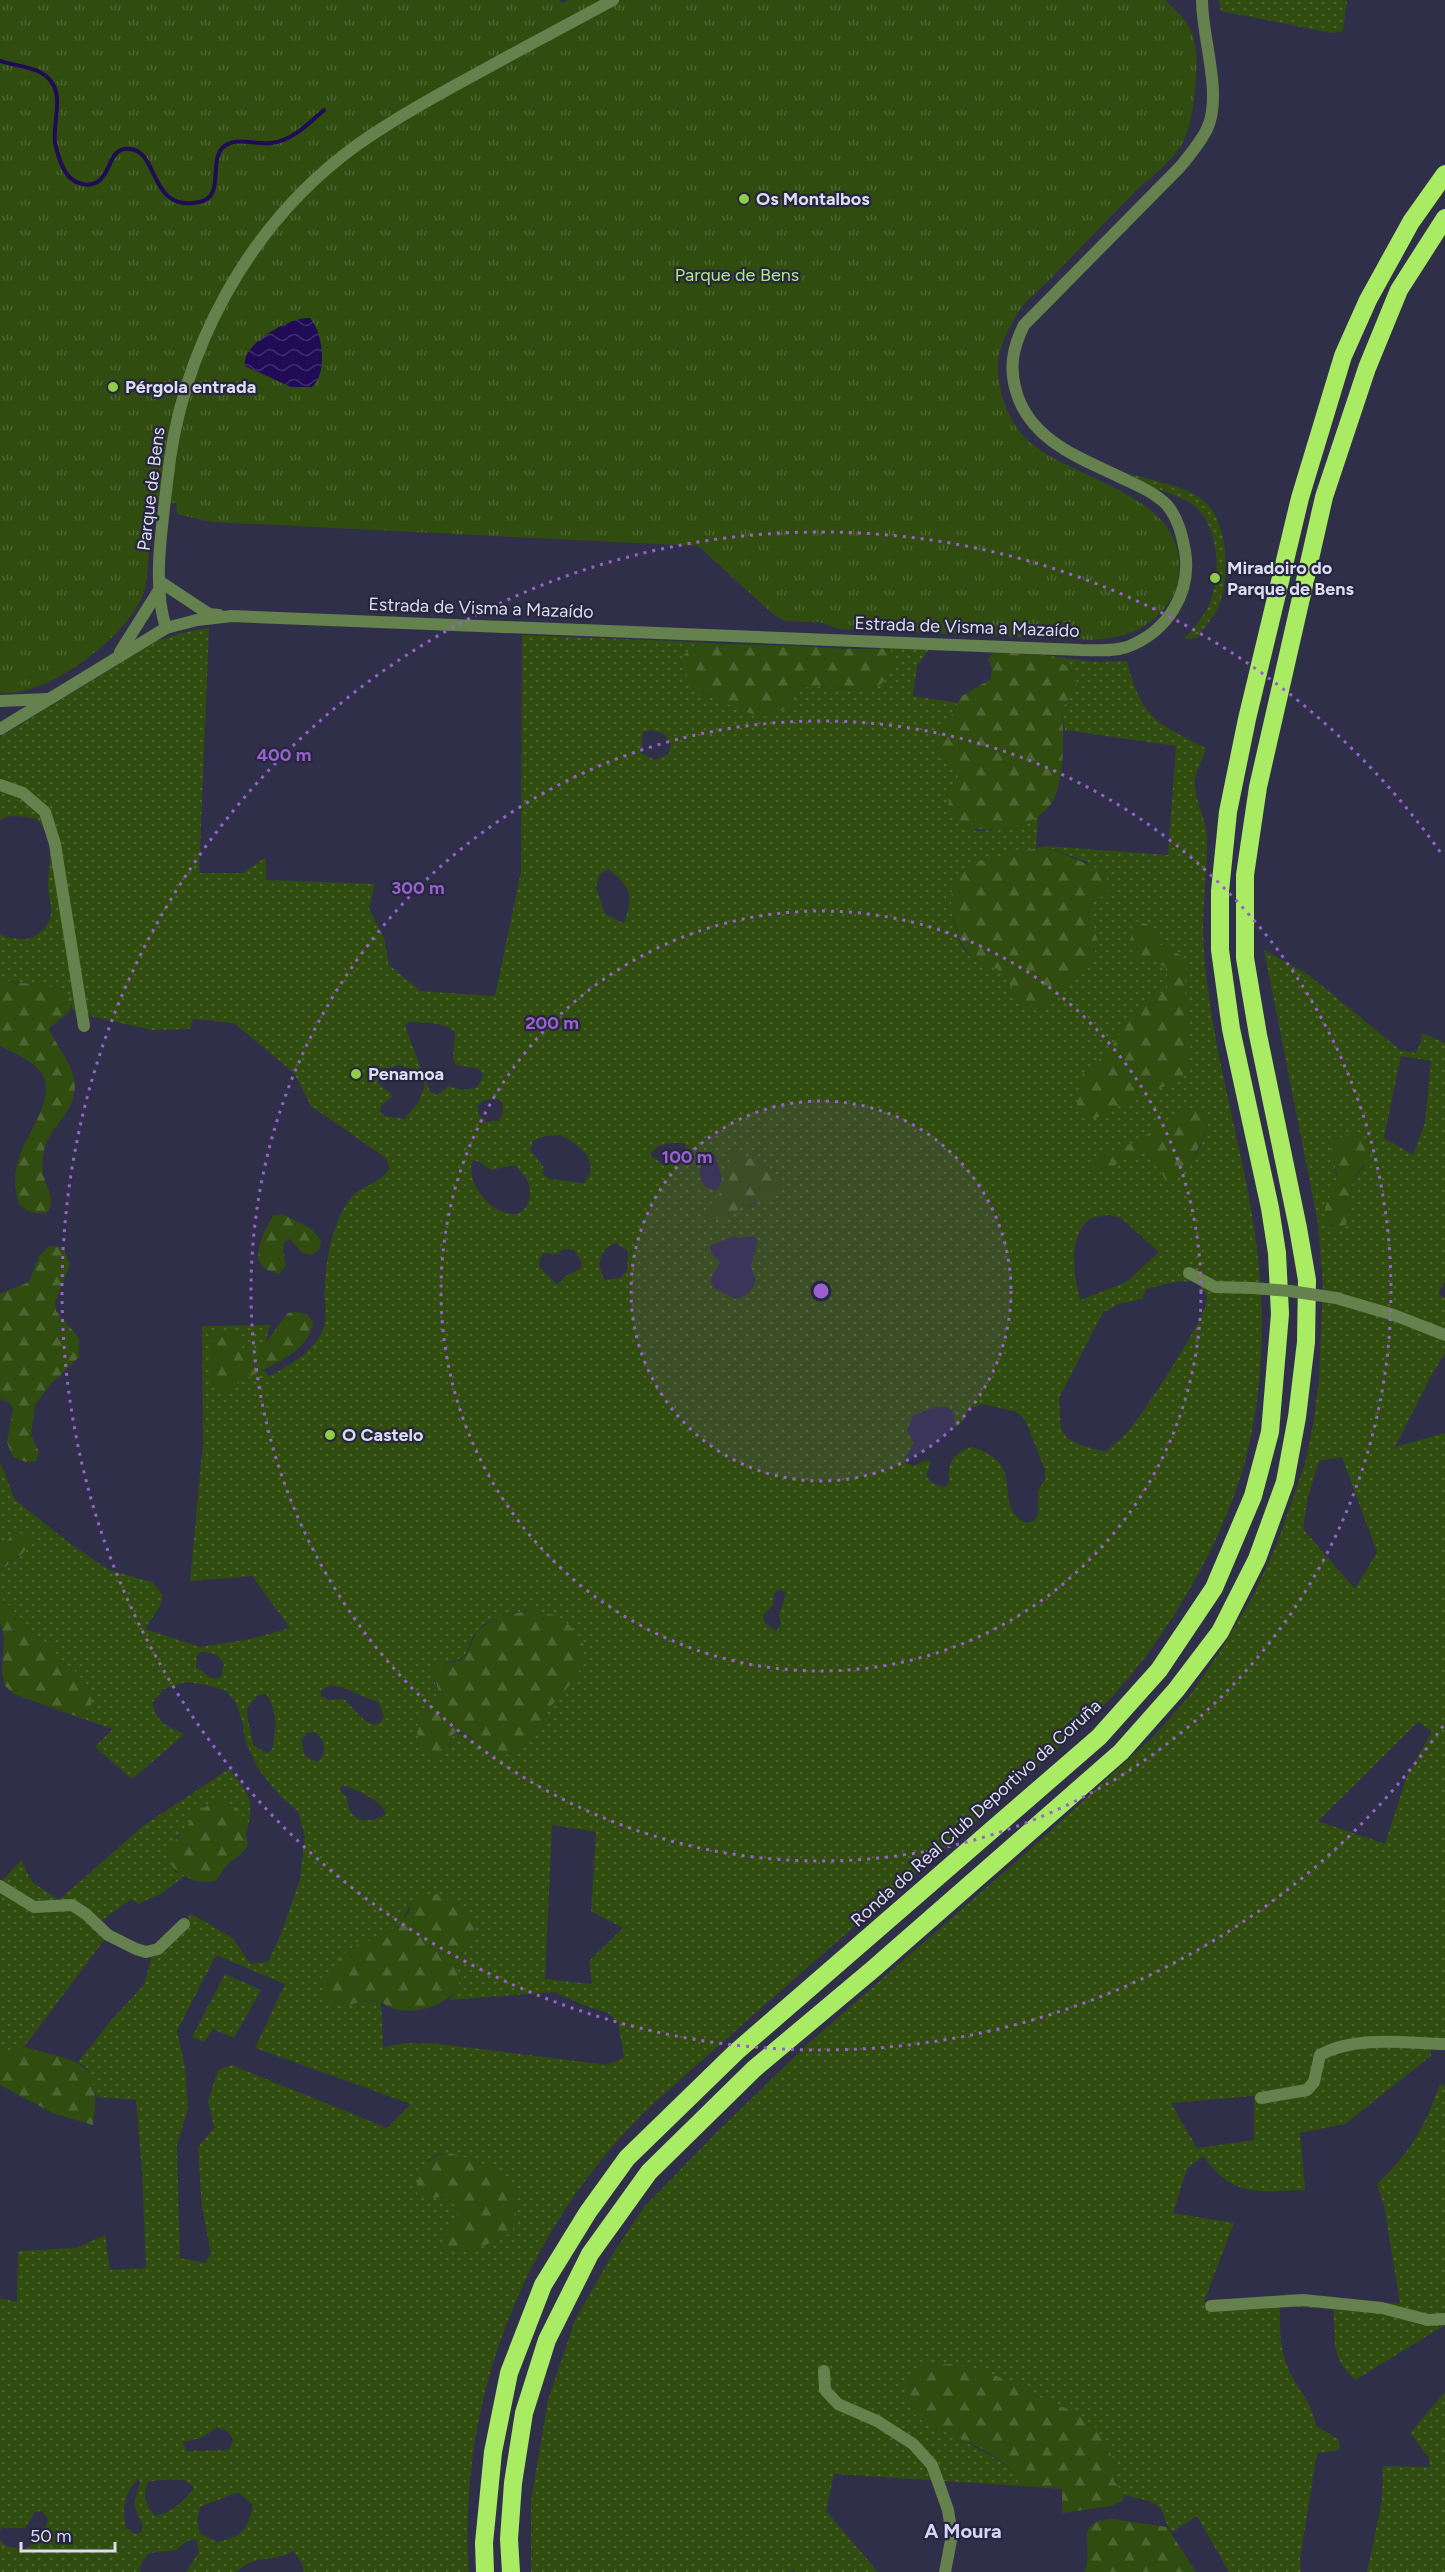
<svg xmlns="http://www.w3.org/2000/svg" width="1445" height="2572" font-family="Figtree,sans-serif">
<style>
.grass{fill:url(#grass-dots);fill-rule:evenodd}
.forest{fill:url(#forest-firs)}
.park{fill:url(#park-tufts)}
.water{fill:url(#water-waves)}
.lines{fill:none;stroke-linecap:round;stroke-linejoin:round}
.stream{stroke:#200b56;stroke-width:4}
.street{stroke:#65814d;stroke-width:12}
.highway{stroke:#a9ec63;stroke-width:18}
.street-bridge{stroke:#65814d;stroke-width:12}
.ring{fill:none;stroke:#9861cd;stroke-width:3;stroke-dasharray:3 6}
.poi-dot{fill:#8dce44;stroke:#27253f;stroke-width:2}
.labels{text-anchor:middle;stroke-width:4.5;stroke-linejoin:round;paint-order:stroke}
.poi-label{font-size:18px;font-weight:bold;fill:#dcddee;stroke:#27253f;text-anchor:start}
.park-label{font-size:18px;fill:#b0e97b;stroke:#27253f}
.street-label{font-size:18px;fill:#dcddee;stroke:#27253f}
.neighbourhood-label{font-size:20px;font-weight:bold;fill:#d6d5f8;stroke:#27253f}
.centre{fill:#9861cd;stroke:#27253f;stroke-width:3}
.ring-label{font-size:18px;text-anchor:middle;font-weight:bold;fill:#9861cd;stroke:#27253f;stroke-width:4.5;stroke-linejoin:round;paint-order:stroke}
</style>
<defs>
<pattern id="grass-dots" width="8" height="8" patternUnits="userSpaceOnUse" patternTransform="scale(1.5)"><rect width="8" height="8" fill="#304c0f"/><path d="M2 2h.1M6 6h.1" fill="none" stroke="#4d6532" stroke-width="1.8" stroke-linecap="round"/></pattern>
<pattern id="forest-firs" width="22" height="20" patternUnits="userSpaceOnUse" patternTransform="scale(1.5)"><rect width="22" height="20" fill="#304c0f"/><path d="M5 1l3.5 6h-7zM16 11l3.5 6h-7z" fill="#4d6532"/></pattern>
<pattern id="park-tufts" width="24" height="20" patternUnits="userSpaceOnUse" patternTransform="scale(1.5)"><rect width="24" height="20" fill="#304c0f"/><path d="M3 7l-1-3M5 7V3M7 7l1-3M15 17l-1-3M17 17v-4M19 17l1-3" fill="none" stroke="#4d6532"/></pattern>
<pattern id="water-waves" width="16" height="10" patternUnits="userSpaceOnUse" patternTransform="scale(1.5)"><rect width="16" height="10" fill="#200b56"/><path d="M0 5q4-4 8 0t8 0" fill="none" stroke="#402e6f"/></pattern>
</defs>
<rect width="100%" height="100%" fill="#302f4a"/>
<g class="grass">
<polygon points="1219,0 1347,0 1343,31 1333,33 1221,11"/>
<path d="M1127,473C1149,480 1177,484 1197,496C1230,513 1232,583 1216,611C1211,621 1203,629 1197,638L1184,639C1192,630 1201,620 1207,609C1221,580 1221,533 1197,508C1185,497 1169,494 1155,488C1145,484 1136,478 1127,473Z"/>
<path d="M209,628L199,873H243L266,857V880L375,884L369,908L384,938L389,965L420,991L495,996L521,872L522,635L698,642L693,646L702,693L765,716L791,705L796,691L807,685L854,690L884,682C892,670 897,662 889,648L929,649L917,666L913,696L958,703L936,744C943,763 948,761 960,775L953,785L975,831C997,831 1019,827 1038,816L1036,848L997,858L952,886C951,910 952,939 971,957C978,963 989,964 997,969C1008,977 1015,992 1021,1003L1039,1010L1049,997L1067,984L1092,902L1108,893L1087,862L1045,846L1168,855L1176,746L1065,730L1061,709L1075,692L1050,658L1037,654L1094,662L1127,661C1141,718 1156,723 1206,748C1203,758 1197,769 1195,779C1193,800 1208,820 1207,841C1207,879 1201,917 1204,954C1210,1029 1230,1103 1245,1177C1265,1271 1270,1371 1244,1465C1221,1545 1169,1633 1114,1695C1099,1711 1082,1725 1067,1740C1022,1782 975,1822 928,1863C836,1942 745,2022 655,2102C527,2223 457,2396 469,2572H304L301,2562L293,2551C275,2563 252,2554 237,2572H186L199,2552L196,2539L187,2541L176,2550L149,2553L140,2565L141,2572H0V2539L5,2546L24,2550L42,2538L48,2519L42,2511L35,2512L25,2528H2L0,2530V2298L17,2302L18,2251L76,2248L105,2235L110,2270L146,2268L142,2171L136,2100L97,2097L87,2068L78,2062L113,2018L144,1985L152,1955L187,1926L190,1913L233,1938L250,1964L268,1962L281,1934L300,1879L305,1837L298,1811L281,1797L258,1769L245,1740L242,1720L235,1701L226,1691L207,1685L186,1682L164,1689L152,1703C158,1724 166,1726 185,1734L132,1779L95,1747L113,1729L81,1718L87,1711L92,1699L90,1691L84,1681L74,1670L61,1661L53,1648L32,1632L0,1595V1571L22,1555L13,1534L0,1548V1462L15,1500L72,1545L109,1570L152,1582L163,1595L160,1606L145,1629L200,1647L250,1639L290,1628L252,1576L190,1581L203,1443L202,1326L270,1325L259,1367L269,1376C290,1366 319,1348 325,1324C327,1314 324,1301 325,1291C325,1262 332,1223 350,1199C359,1186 379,1185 389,1169L387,1159L311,1106L294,1073L234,1023L193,1019L190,1029L152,1030L94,1017L72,1009V999L21,982L0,980V934C6,939 15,938 22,939C36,940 50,927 51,913C52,904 48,895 48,885C49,857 56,843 37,819C25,817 10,813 0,820V737L156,641L182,633ZM652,730L664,734L671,744L669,754L655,760L641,753L643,732ZM608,869C632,888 634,895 624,923L605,914L596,887L600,874ZM408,1022C423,1023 444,1021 455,1032L453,1059L456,1065L479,1069L483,1074L481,1081L476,1088L462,1090L449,1086L437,1095L430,1092L405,1026ZM399,1065C412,1068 418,1073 425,1084L419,1102L404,1119L385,1116L380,1112L381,1106L393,1096L377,1082L384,1069ZM498,1099L502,1102L503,1113L498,1121L486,1122L478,1114V1105L484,1100ZM1208,1124C1198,1159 1194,1160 1165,1180L1155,1161L1147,1155ZM560,1135C579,1145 602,1160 584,1183L550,1179L543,1174V1166L530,1150L533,1141L545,1136ZM684,1143L686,1145L685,1154L675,1164L661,1163L650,1155C658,1142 670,1143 684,1143ZM734,1153L760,1164L769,1172L755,1204L742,1207L726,1219L710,1205L723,1190L726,1169ZM716,1156L722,1180L717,1191L705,1187C698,1176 698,1169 705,1159ZM472,1161H478L491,1170L514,1165L517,1167C521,1172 528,1179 529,1186C532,1198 527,1214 513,1214C489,1213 466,1182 472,1161ZM1109,1215L1121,1218L1159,1252L1126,1282L1081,1300C1073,1280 1068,1233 1090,1219C1095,1216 1103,1216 1109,1215ZM734,1236L738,1238L753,1236L758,1241L751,1266L756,1281C751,1292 747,1296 735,1299L712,1287L711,1278L720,1262L711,1253L710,1246ZM616,1243L628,1251L627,1270L620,1278L605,1280C595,1264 599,1249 616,1243ZM564,1249L574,1250L582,1263L580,1269L564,1277L561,1282L556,1284L539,1266L540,1258L543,1253L557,1254ZM1194,1281C1199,1286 1206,1291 1207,1299C1207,1316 1144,1413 1130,1429C1123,1437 1114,1444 1106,1452L1080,1445L1066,1437L1061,1428L1059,1398L1102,1314L1118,1304L1142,1299L1146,1289L1173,1282ZM983,1404L1017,1412L1025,1420L1045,1470V1479L1038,1491V1514L1034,1521L1026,1523C990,1505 1030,1463 971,1447C952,1454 948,1462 949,1482L945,1487L932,1483L926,1476L931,1462L926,1460L914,1466L906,1463L905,1457L914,1443L907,1430L913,1416C923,1412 943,1400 952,1411C955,1414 954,1421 955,1426H957C971,1416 959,1410 983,1404ZM780,1589L786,1593L779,1615L781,1624L776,1631L765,1623L763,1616L773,1605L774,1593ZM532,1610L573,1681C559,1696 546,1707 542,1728C533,1734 517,1750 508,1754C487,1762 452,1708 450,1748L430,1705L439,1694L434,1680L446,1662C475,1660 463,1644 479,1629C494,1615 512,1613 532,1610ZM200,1652C213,1652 218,1654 224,1664L221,1677C209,1682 206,1672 196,1667L197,1656ZM331,1685L344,1688L379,1703L384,1716L381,1722L374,1725L364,1720L344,1699L329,1700L321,1696V1690ZM266,1694C278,1711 276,1731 272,1750L267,1753L254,1746L248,1721L247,1708L258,1695ZM315,1732C326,1740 327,1752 318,1762L305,1756L301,1740L307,1733ZM343,1785C357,1791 381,1799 386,1814C368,1826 348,1821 347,1798L339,1789ZM552,1825L596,1832L591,1911L623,1928L589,1961L592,1984L545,1979ZM409,1907L472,1944C453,1958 459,1968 459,1989L449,2000L555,1992L583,2005L608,2013L618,2022L624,2057L608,2065L439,2044L408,2043L383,2047L381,2001L360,2002L384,1935L400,1924ZM216,1955L285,1984L255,2048L411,2104L387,2128L232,2065L218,2070L208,2101L214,2128L198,2147L202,2207L211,2254L205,2263L180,2258L177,2145L188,2109L185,2067L177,2031ZM449,2153L500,2240L454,2251L458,2209L454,2202L440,2197L427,2160L437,2154ZM218,2427L228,2432L233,2440L229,2450L186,2451L183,2442L201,2438ZM138,2479L140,2483L134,2505L142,2524V2532L136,2534L126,2528C122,2512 124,2491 138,2479ZM158,2480H184L194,2487C187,2500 170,2513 156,2516C146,2507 142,2494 148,2482ZM238,2492L253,2505C247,2531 243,2536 217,2542L200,2533L197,2520L200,2507Z"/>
<path d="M1264,950L1309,975L1400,1050L1415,1053L1420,1045L1422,1033L1445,1043V1282L1438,1294L1445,1298V1353L1431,1376L1395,1447L1445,1433V2047H1430L1431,2056L1345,2124L1300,2133L1305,2190C1256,2191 1235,2199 1203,2156L1187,2169L1173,2213L1234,2223L1204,2301L1207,2303L1292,2294L1375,2304L1400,2303L1384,2205L1377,2184C1412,2151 1424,2128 1440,2084L1445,2086V2325L1355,2380C1328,2352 1337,2345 1333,2309L1280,2306C1279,2332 1280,2357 1294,2380C1303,2396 1313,2407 1316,2426L1338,2439L1340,2447L1338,2450L1317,2453L1300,2559L1301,2572H1229L1197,2516L1172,2532C1164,2524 1166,2512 1157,2505C1146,2497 1127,2500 1119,2489C1111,2480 1117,2469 1112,2459C1109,2451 1099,2433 1094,2427C1088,2419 1071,2414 1062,2409C1020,2387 982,2364 933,2365L906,2395C925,2410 944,2427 965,2441C984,2454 1012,2462 1021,2486L834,2474L826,2511L878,2572H797L794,2570L791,2572H531V2501L548,2400L575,2320L612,2255L644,2207L717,2132L810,2042L1036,1844L1155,1735L1190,1695L1219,1653L1252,1598L1277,1544L1305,1463L1314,1419L1319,1379L1323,1285L1318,1223ZM1401,1056L1431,1061L1425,1123L1413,1155L1384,1138ZM1350,1135L1359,1137L1365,1165L1353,1180L1346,1225L1339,1229L1331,1226L1337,1180L1335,1168ZM1342,1457L1377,1552L1355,1589L1303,1529L1307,1501L1319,1461ZM1418,1722L1432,1731L1407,1776L1385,1844L1318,1821ZM1254,2096V2140L1197,2148L1171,2103Z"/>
<path d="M229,1769C249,1795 256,1800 246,1833L243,1818L194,1814L185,1830L174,1839L175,1872L186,1875L162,1893L138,1904L131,1899L93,1927L105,1939L24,2047L11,2051H0V1880H3L21,1860L32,1882L59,1900L143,1826Z"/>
<polygon points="225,1974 261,1990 234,2038 213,2029 204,2042 192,2037"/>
<polygon points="1445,2392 1445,2572 1367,2572 1382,2501 1383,2466 1430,2467 1429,2458 1410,2433"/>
</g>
<g class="forest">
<path d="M698,642C724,645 748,644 773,645C812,646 850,651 889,648C895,658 895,665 889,675C870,706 824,676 796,691L791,705C783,709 773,716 764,716C753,717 697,692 691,684C686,676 684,666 683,656Z"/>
<path d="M996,651C1025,653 1060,651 1077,678L1075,692L1061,709C1065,731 1064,782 1053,801C1030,842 913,844 959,775C948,761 943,763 936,744L962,696L991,679L992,668L988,659Z"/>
<path d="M1045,846L1103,871L1108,881V893L1092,902L1088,913C1090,921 1096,931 1097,940C1099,966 1054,991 1039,1010L1032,1011L1021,1003L1013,988L997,969L972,958L958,937L951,908L952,886L961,873L976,862Z"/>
<polygon points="1134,921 1147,924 1161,945 1182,956 1186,969 1185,989 1191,1054 1183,1075 1172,1083 1116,1107 1096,1118 1085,1119 1077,1107 1078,1090 1082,1075 1110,1050 1122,1029 1127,1015 1167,989 1168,979 1165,967 1156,962 1133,960 1131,930"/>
<path d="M0,980L61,988L72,999C72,1017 59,1017 49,1029C56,1046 70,1060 74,1079C80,1110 50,1124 44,1150C43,1157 42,1167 43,1174C46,1188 57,1199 47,1213C37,1214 25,1213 19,1203C0,1150 57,1116 44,1078C39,1063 14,1053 0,1046Z"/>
<path d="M1200,1108L1208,1124C1201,1148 1189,1165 1174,1184L1165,1180L1155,1161L1142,1152C1136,1155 1128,1156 1122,1160C1111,1166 1109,1175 1095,1170L1093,1162L1098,1157C1113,1151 1128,1146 1142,1138C1164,1125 1172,1110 1200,1108Z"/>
<path d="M1350,1135L1360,1137L1368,1145L1369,1157L1353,1180L1346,1225L1339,1229C1308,1214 1336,1198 1337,1178C1339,1159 1316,1140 1350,1135Z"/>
<path d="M734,1153C754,1156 766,1170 782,1181V1187L774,1195L742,1207L726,1219L711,1218L706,1210L723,1190L726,1169Z"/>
<path d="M282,1214L310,1228L321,1240L319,1250L311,1255L302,1253L290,1239L284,1242L283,1251L286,1265L279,1274L265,1269L258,1260C259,1240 263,1233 273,1216Z"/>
<polygon points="50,1246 63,1247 70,1265 55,1303 56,1311 79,1338 79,1357 50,1385 35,1405 31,1435 39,1452 36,1461 26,1462 13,1457 7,1442 13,1409 9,1402 0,1399 0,1294 29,1282 39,1256"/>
<path d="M297,1312L307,1314L313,1322C308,1360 251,1370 227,1391L215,1390C210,1380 212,1373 211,1361C209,1341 213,1328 237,1333L244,1351C266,1353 275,1326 288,1313Z"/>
<path d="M20,1533L29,1537C28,1556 12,1560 0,1571V1548L13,1534Z"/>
<polygon points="0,1595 32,1632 53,1648 61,1661 74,1670 84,1681 90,1691 92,1699 91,1705 81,1718 14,1694 5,1686 2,1674 4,1636 0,1623"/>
<path d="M532,1610C562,1615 569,1621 585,1647C583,1659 581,1669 574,1679C561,1699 547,1702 542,1728C533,1734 518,1750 508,1754C487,1763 473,1730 458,1732C444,1734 458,1763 427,1755C408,1725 419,1719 439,1694L433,1671L437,1665L459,1661L466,1655L477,1631L497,1617Z"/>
<path d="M215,1801C246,1804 243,1818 248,1845C240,1858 236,1856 227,1865C222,1870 220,1876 216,1881C195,1886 167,1872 166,1849L185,1830L194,1814Z"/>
<path d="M436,1894L453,1898L475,1921L472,1944C453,1958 459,1968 459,1989C443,2006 413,2017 389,2007C384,2005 383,2001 377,2001C352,1998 348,2015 323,1996C322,1987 326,1982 330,1975C334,1968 337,1960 342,1955C358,1939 384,1941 399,1924C416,1908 407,1898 436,1894Z"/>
<path d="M24,2047C77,2062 104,2058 93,2125L53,2113L0,2085V2051H11Z"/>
<path d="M449,2153C495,2164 528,2178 512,2232C493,2244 465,2255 443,2247L449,2225L457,2217L458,2209L454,2202L440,2197L424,2199L417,2193C416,2171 426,2155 449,2153Z"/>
<path d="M950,2364L977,2369L1015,2383L1038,2397L1070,2410L1094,2425L1114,2460V2481L1124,2494L1123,2500L1111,2506L1062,2513V2489L1021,2486C1011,2458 969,2443 943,2431C937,2428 928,2425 922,2421C904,2407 899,2378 922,2367C930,2364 941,2365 950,2364Z"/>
<path d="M1113,2519L1167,2527L1196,2572H1084C1096,2548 1070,2521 1113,2519Z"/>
</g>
<path class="park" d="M0,0H559L562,3L569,0H1165C1173,8 1185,18 1189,27C1199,47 1197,68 1195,89C1193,107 1191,126 1183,142C1175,159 1150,178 1136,191C1108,219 1081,247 1054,275C1043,287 1028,298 1019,311C1010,327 998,346 998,365C997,390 1009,423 1027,440C1070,479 1176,493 1179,561C1180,573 1179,586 1173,596C1152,629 1130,636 1094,640L839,629L820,622L785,621L774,615L698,546L211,522L177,514L176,503L153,502C147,530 151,560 145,588C134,633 46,699 0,693Z"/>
<path class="water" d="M310,318C323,333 328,373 312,387H291L245,366C240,344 292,316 310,318Z"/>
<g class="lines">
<path class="stream" d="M0,61C12,65 28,66 40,72C69,88 52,118 55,143C57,152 61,165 66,173C75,186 95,190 104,175C112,164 112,147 130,149C159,151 149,213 199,202C227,197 206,157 226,145C238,137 256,145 271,143C292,141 308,124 324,110"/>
<g class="street">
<polyline points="159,581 209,614 219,615"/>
<path d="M166,628C152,585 162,528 167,483C180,351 248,224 357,145C391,121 428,100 465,80C514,53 564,26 613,0"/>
<polyline points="120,652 159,590"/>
<polyline points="0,701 48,699"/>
<path d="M0,729L166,628L197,620L232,616L1081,650C1096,650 1112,652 1127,647C1167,632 1192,593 1185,551C1182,535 1178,518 1167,505C1155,493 1139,486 1124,479C1081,458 1030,441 1016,391C1009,367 1013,347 1024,325L1180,167C1190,155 1200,143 1207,129C1223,95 1202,38 1202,0"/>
<polyline points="0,785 23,793 45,812 55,844 84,1026"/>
<polyline points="1189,1273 1215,1287 1252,1288"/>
<polyline points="1336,1298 1394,1315 1445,1335"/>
<polyline points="0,1886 34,1907 72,1905 86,1914 108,1935 136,1949 146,1952 158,1949 184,1924"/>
<path d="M1261,2098L1307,2090L1314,2082L1320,2055C1355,2035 1406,2043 1445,2044"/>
<polyline points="1211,2306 1303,2300 1382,2308 1428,2320 1445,2319"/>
<polyline points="824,2371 825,2390 838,2404 877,2421 913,2444 932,2465 948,2510 952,2535 945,2572"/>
</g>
<g class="highway">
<polyline points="485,2572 484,2543 493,2452 509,2373 543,2285 588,2212 627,2158 736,2052 1099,1737 1159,1670 1214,1588 1253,1496 1270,1432 1280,1314 1277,1253 1270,1208 1231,1029 1220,950 1220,891 1228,812 1247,719 1300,498 1343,356 1368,300 1411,222 1445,174"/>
<polyline points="511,2572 509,2539 513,2483 524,2413 547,2340 590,2254 649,2172 754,2069 872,1970 1121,1752 1176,1690 1220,1632 1257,1559 1285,1482 1297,1417 1306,1342 1307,1280 1298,1228 1258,1035 1245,958 1245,875 1258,787 1324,497 1367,368 1399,290 1445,218"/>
</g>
<polyline class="street-bridge" points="1252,1288 1290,1291 1336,1298"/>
</g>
<circle cx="821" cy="1291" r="190" fill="#9861cd" fill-opacity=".12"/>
<g class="ring">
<circle cx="821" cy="1291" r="190"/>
<circle cx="821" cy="1291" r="380"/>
<circle cx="821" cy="1291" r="570"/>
<path d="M1443 1726A759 759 0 1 1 1443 856"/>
</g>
<g class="poi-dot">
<circle cx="744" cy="199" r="6"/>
<circle cx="113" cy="387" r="6"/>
<circle cx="1215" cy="578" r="6"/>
<circle cx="356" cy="1074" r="6"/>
<circle cx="330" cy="1435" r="6"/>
</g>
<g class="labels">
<g class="poi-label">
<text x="756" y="205">Os Montalbos</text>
<text x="125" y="393">Pérgola entrada</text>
<text x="1227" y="574">Miradoiro do<tspan x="1227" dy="21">Parque de Bens</tspan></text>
<text x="368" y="1080">Penamoa</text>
<text x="342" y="1441">O Castelo</text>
</g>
<g class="park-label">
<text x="737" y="281">Parque de Bens</text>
</g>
<g class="street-label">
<text transform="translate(151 489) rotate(-83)" y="6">Parque de Bens</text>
<text transform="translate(481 608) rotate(2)" y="6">Estrada de Visma a Mazaído</text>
<text transform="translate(967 627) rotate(2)" y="6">Estrada de Visma a Mazaído</text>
<text transform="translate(976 1813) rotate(-42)" y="6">Ronda do Real Club Deportivo da Coruña</text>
</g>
<g class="neighbourhood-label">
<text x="963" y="2538">A Moura</text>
</g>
</g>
<circle cx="821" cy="1291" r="9" class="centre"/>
<g class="ring-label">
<text x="284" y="761">400 m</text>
<text x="418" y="894">300 m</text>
<text x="552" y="1029">200 m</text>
<text x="687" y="1163">100 m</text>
</g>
<path d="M21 2542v9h94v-9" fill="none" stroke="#dcddee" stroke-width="3"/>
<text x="30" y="2542" font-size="18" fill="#dcddee" stroke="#27253f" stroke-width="4.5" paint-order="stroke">50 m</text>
</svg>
